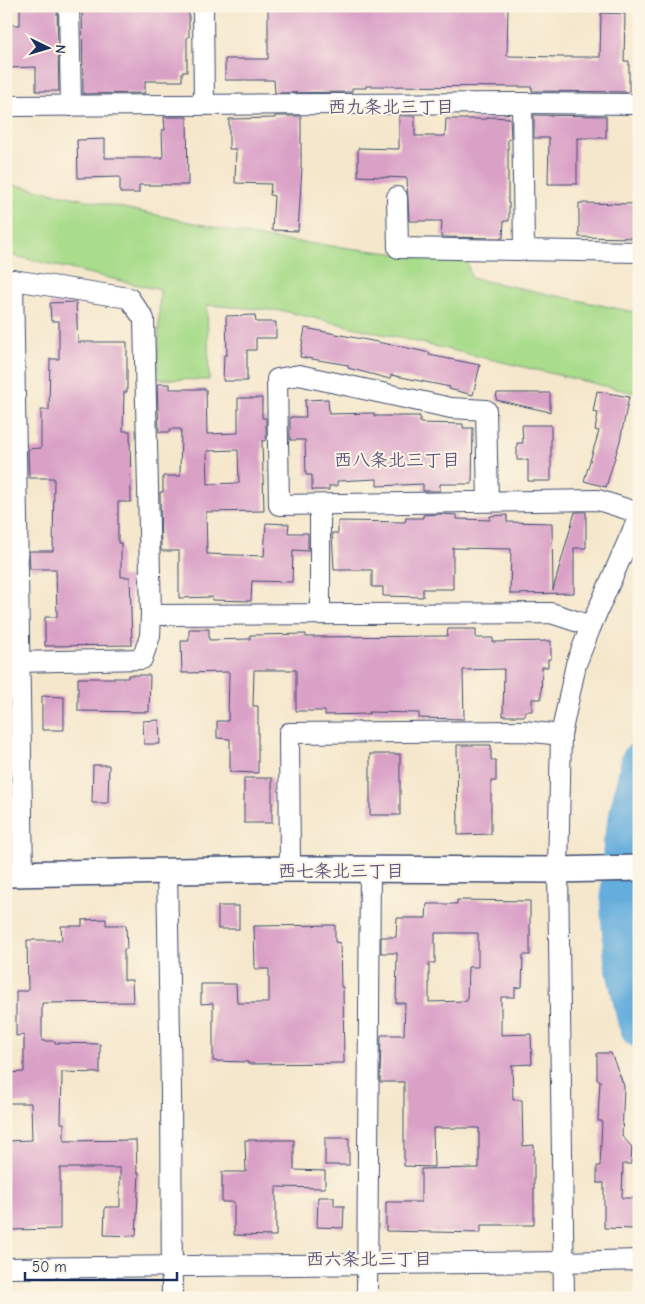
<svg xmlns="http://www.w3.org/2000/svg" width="645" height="1304" font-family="'Comic Neue','Klee One',sans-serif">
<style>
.green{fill:#a9dc8b;stroke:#628674}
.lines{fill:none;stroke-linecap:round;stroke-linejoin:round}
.river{stroke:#65addc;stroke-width:36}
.building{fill:#daa1c7;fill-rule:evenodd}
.minor-casing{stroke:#3c4b6e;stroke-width:22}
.tertiary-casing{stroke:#3c4b6e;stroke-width:28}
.minor{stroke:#fff;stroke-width:20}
.tertiary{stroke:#fff;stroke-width:25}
.labels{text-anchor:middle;stroke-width:4;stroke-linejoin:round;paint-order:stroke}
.neighbourhood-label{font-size:18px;font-weight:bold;fill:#5e5783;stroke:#fcf5e5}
</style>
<rect width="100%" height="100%" fill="#fcf5e5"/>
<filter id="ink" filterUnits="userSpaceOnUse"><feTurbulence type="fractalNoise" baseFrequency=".02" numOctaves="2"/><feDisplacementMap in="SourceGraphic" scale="10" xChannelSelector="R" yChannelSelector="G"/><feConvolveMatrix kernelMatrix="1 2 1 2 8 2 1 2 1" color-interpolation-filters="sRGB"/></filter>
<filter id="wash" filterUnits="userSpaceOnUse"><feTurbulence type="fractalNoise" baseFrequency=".0096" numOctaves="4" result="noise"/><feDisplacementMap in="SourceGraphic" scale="20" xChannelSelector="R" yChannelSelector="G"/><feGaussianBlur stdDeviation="1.12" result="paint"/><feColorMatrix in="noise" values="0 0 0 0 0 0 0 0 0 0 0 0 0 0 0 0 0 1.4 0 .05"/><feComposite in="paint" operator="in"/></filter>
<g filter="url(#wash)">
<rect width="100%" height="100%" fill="#f5e7cc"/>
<polygon class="green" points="6,183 265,238 467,262 471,278 639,313 639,394 284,311 207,305 209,380 157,379 160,290 6,254"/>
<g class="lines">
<polyline class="river" points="639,760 621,843 618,907 622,960 635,1020 639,1030"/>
</g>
<g id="blocks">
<g class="building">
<polygon points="20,6 57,7 59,91 36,91 36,67 6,68 6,25 20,25"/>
<polygon points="82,6 189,6 189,37 187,37 187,72 182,72 182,81 145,81 145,93 83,94"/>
<polygon points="268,6 508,6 507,56 561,57 600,57 601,13 625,14 624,61 629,61 629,92 532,91 532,87 366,86 366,88 352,88 352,92 275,93 274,80 225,80 225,59 268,59"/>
<polygon points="534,115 606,116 606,138 577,138 577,184 548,184 549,138 534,138"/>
<polygon points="275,116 301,116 301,168 302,168 298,231 272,230 274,196 270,195 271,184 235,183 236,149 229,149 229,119 275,118"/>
<polygon points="399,116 415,116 415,136 445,136 446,119 487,119 488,117 510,118 511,139 508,139 508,203 509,203 509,221 504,221 503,238 441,237 442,221 409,221 407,178 358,176 358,148 399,149"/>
<polygon points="164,117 187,117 188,185 139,185 139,193 120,193 120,177 78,178 77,140 105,139 105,158 163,158 162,130 165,130"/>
<polygon points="579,203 638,204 637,238 579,237"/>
<polygon points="76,302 78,342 127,342 127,392 124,392 123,431 130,431 131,502 118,502 118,543 121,543 121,577 130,577 132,645 45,646 45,617 57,617 56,569 30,569 29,551 53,551 54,478 29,478 28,449 41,448 41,410 49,410 50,359 59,359 59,321 51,321 50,303"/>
<polygon points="255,315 256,322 276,322 276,338 256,338 256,350 247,350 247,381 223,381 224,355 227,355 226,316"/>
<polygon points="305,328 408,348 430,353 429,355 480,365 473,395 449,389 450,387 391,375 390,379 348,368 348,365 300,357"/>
<path d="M157,384H170V389H206L207,434L238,433V398H262V418H266V440L262,441L264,511L206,512L207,554L264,556L266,523L289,524L288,533H308V551L293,550L292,582L252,581L251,601L212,600V597L179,598V551H161L160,492H163V476H180L181,429H170V432H159ZM238,450L239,483L208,484L207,451Z"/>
<polygon points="597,391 629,397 620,441 606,487 584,481 599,431 595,430 598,413 593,412"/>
<polygon points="497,393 550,393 550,412 496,400"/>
<polygon points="328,399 329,414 374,413 374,416 420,416 420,423 463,424 463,428 473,428 472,484 440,484 440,491 423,491 423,484 377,486 377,479 337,481 337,486 329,486 329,490 312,490 312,475 306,475 305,440 290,440 290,417 306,417 305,400"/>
<polygon points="522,425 551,425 551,481 528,481 528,460 517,460 517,443 523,443"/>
<polygon points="575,512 586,512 586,548 574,548 574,593 510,594 511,549 453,548 453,589 423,589 423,597 383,596 383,587 372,587 372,570 334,570 332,533 338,533 338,521 405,522 406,518 423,518 423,515 440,514 457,515 457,519 490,520 490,516 507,515 507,522 552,523 553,590"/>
<polygon points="189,629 209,629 209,640 250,639 250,635 306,634 306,637 447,636 448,629 476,629 476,638 493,638 493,642 551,641 551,659 548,659 548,667 542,667 541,699 532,699 532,711 525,711 525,716 503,716 504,669 463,670 464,719 419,718 419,713 369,712 369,714 325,715 325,711 296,711 296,670 254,670 253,706 258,706 258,773 230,772 230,739 217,738 217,721 228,721 229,672 182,673 181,641 189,641"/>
<polygon points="128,675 150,675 149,712 78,711 78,678 128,678"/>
<polygon points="42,696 64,697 64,730 42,730"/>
<polygon points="159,720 160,744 144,744 143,721"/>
<polygon points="457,745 491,745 491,760 496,760 496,781 491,781 491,834 458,835"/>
<rect x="370" y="754" width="30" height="61"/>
<polygon points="93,765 109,765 108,803 92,803"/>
<rect x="244" y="778" width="28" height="45"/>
<path d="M457,900L530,901V955H523L522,987L515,988V997H501V1035L531,1034L532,1064L512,1065L513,1100H522L523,1146L534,1145V1225H481V1233L386,1231V1202H421V1169L479,1168V1128H433L434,1167L404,1166V1082H380L381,1035H404L405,1003H396L397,953H381V937H396L397,918H426L427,904H457ZM435,933H478V967H468L467,1001L429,1002V963H435Z"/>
<rect x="218" y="906" width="21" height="23"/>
<polygon points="106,919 106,925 126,925 127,949 124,949 124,980 132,980 133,1002 42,1003 42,1041 55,1041 55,1043 100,1044 100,1073 62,1072 61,1123 64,1123 64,1141 136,1140 137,1172 139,1172 136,1236 104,1235 105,1207 120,1207 120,1168 60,1168 60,1229 9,1230 8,1208 6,1208 6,1141 32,1140 31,1103 6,1103 6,1073 24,1072 24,1035 16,1036 16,991 28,991 27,940 62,940 61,926 82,926 82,920"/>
<polygon points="335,925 335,942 340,943 341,987 343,987 344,1063 248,1064 248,1062 213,1061 213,1003 201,1004 201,984 236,984 237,1003 269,1003 269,969 255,969 254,926"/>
<polygon points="597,1053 611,1053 624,1086 622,1136 632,1147 631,1164 623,1164 622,1198 634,1198 633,1229 604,1228 604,1183 597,1183 597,1166 600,1166 602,1121 598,1121 600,1080 597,1080"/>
<rect x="325" y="1138" width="24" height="27"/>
<polygon points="245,1140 294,1140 294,1170 325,1171 325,1188 276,1187 276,1236 234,1235 234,1202 222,1202 222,1172 246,1172"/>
<polygon points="318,1197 334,1197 334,1206 344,1206 343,1228 317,1227"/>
</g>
</g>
</g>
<g filter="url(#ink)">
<use href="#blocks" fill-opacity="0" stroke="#3c4b6e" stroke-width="1"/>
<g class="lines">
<g class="minor-casing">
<g id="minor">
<polyline points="69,6 71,106"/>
<polyline points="203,6 204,105"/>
<polyline points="522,103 524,250"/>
<polyline points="6,106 522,103 639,104"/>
<polyline points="397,197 398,248 639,252"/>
<polyline points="488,502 486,410 451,408 299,375 277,379 279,505 598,500 639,513"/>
<polyline points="320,505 320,614"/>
<polyline points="151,615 551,613 591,626"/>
<polyline points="18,662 142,659 150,636 151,615 144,319 129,298 13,280 23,874"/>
<polyline points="290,869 289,733 524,731 561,735"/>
<polyline points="167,871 171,1091 172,1298"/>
<polyline points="6,1268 564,1262 639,1260"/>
<polyline points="367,1298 370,869"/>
<polyline points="564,1298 558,870 561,735 576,664 591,626 639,516"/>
</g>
</g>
<g class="tertiary-casing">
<polyline id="tertiary" points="6,874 290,869 558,870 639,868"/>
</g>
<use href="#minor" class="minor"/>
<use href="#tertiary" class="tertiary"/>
</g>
</g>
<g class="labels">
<g class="neighbourhood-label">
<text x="391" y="113">西九条北三丁目</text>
<text x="397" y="466">西八条北三丁目</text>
<text x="341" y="877">西七条北三丁目</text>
<text x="369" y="1265">西六条北三丁目</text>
</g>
</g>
<rect width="645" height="1304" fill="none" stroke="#fcf5e5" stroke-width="25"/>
<g transform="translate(48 48) rotate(95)" stroke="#fcf5e5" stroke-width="4" paint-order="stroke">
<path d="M0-4L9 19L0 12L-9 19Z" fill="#1b2f5e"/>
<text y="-8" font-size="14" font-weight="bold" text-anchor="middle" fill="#1b2f5e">N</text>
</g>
<path d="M25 1272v8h152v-8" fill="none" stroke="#1b2f5e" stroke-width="2.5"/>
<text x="32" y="1272" font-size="15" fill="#1b2f5e" stroke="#fcf5e5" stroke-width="4" paint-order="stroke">50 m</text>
</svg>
